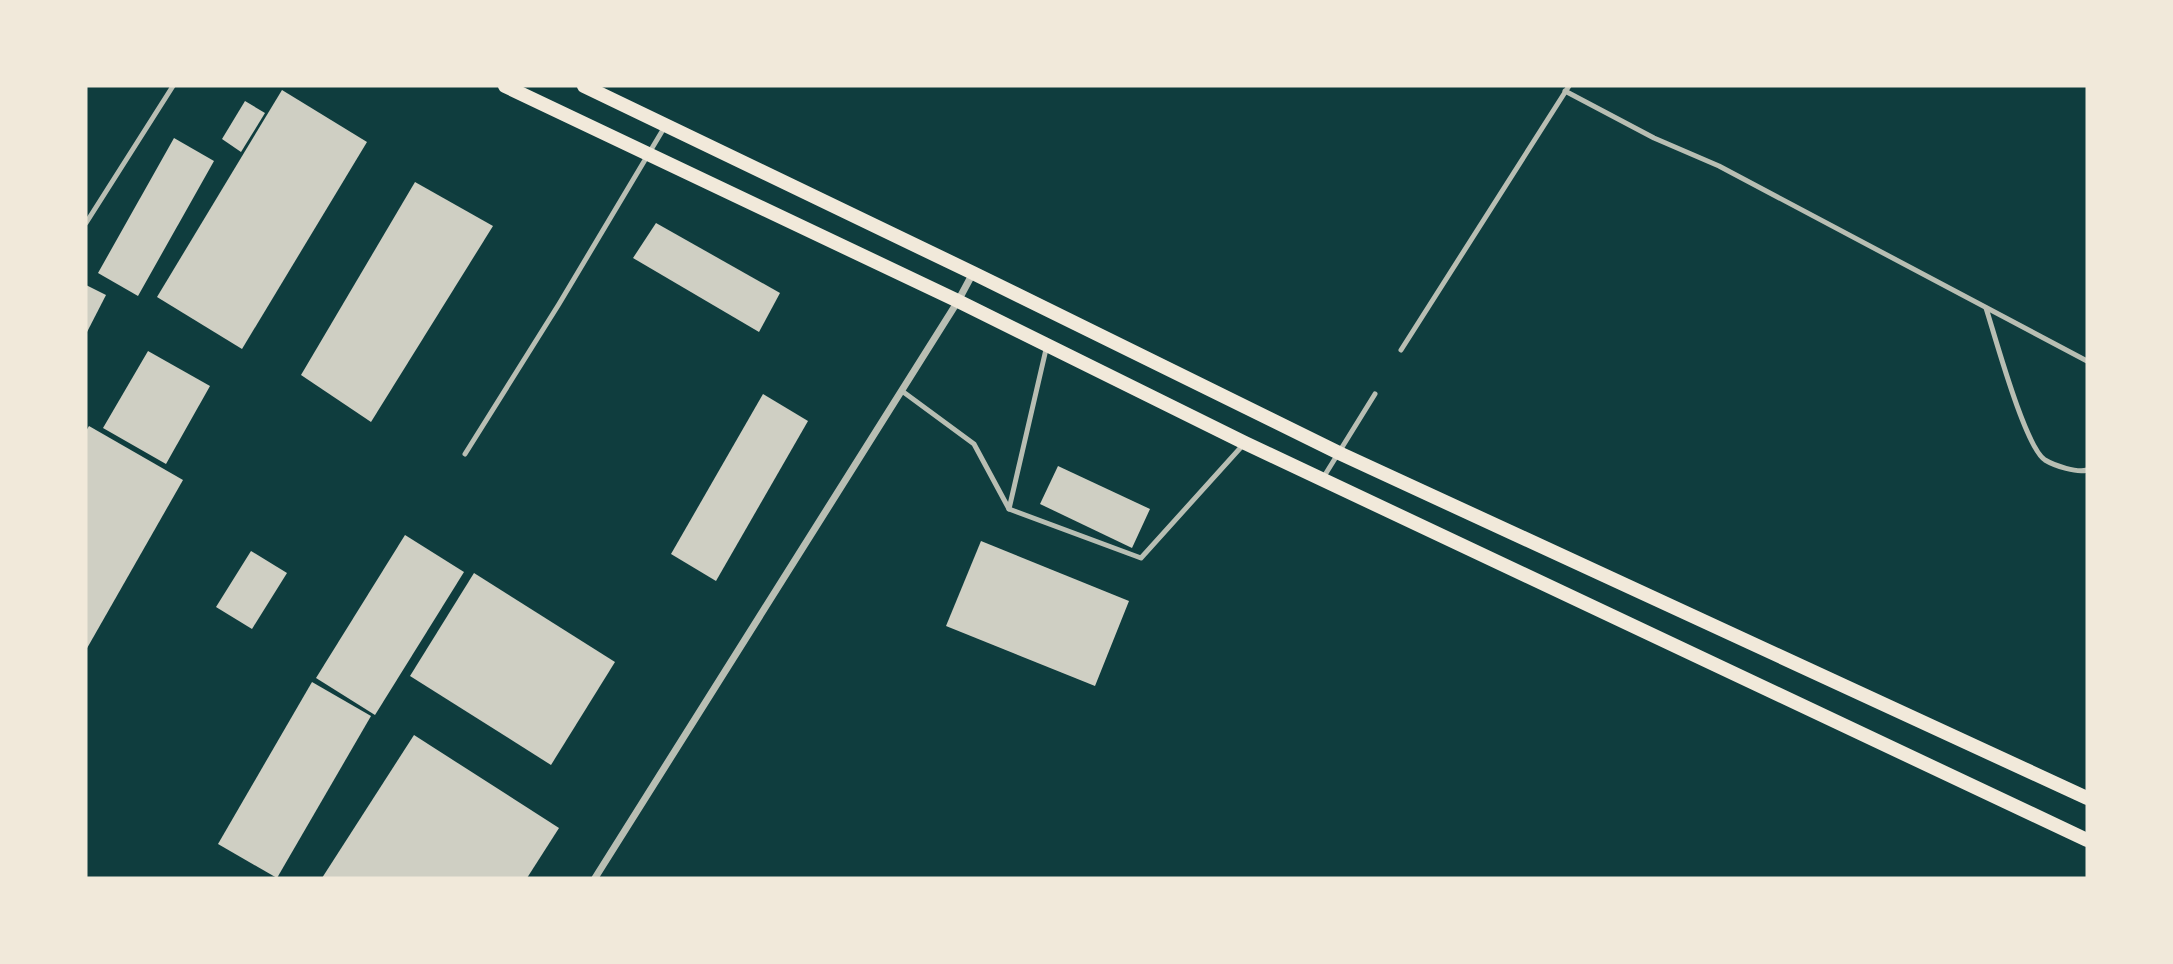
<svg xmlns="http://www.w3.org/2000/svg" width="2173" height="964" font-family="Poppins,sans-serif">
<style>
.building{fill:#cfcfc3}
.lines{fill:none;stroke-linecap:round;stroke-linejoin:round}
.service{stroke:#b8beb3;stroke-width:5}
.minor{stroke:#b8beb3;stroke-width:7}
.secondary{stroke:#f1e9da;stroke-width:14}
</style>
<rect width="100%" height="100%" fill="#0f3d3e"/>
<g class="building">
<polygon points="282,90 367,142 242,349 157,297"/>
<polygon points="245,101 265,113 241,152 222,139"/>
<polygon points="174,138 214,161 138,296 98,273"/>
<polygon points="415,182 493,226 371,422 301,375"/>
<polygon points="656,223 780,293 759,332 633,258"/>
<polygon points="86,285 106,295 86,334"/>
<polygon points="148,351 210,386 166,464 103,428"/>
<polygon points="763,394 808,421 716,581 671,554"/>
<polygon points="89,426 183,480 86,650 86,431"/>
<polygon points="1058,466 1150,509 1132,548 1040,504"/>
<polygon points="405,535 464,572 375,715 316,678"/>
<polygon points="981,541 1129,601 1095,686 946,626"/>
<polygon points="251,551 287,573 252,629 216,607"/>
<polygon points="474,573 615,662 551,765 410,676"/>
<polygon points="312,682 371,716 277,878 218,844"/>
<polygon points="414,735 559,828 527,878 322,878"/>
</g>
<g class="lines">
<g class="service">
<polyline points="1565,91 1654,138 1719,166 2087,361"/>
<polyline points="86,223 173,86"/>
<path d="M1986,308C1995,336 2025,447 2045,460C2055,466 2077,473 2087,470"/>
<polyline points="1401,350 1569,86"/>
<polyline points="902,391 974,444 1009,509 1141,558 1243,445"/>
<polyline points="465,454 559,304 664,128"/>
<polyline points="1323,478 1375,394"/>
<polyline points="1009,509 1047,345"/>
</g>
<polyline class="minor" points="595,878 958,301 973,273"/>
<g class="secondary">
<polyline points="505,86 958,301 1245,443 2087,840"/>
<polyline points="584,86 973,273 1339,453 2087,798"/>
</g>
</g>
<rect width="2173" height="964" fill="none" stroke="#f1e9da" stroke-width="175"/>
</svg>
